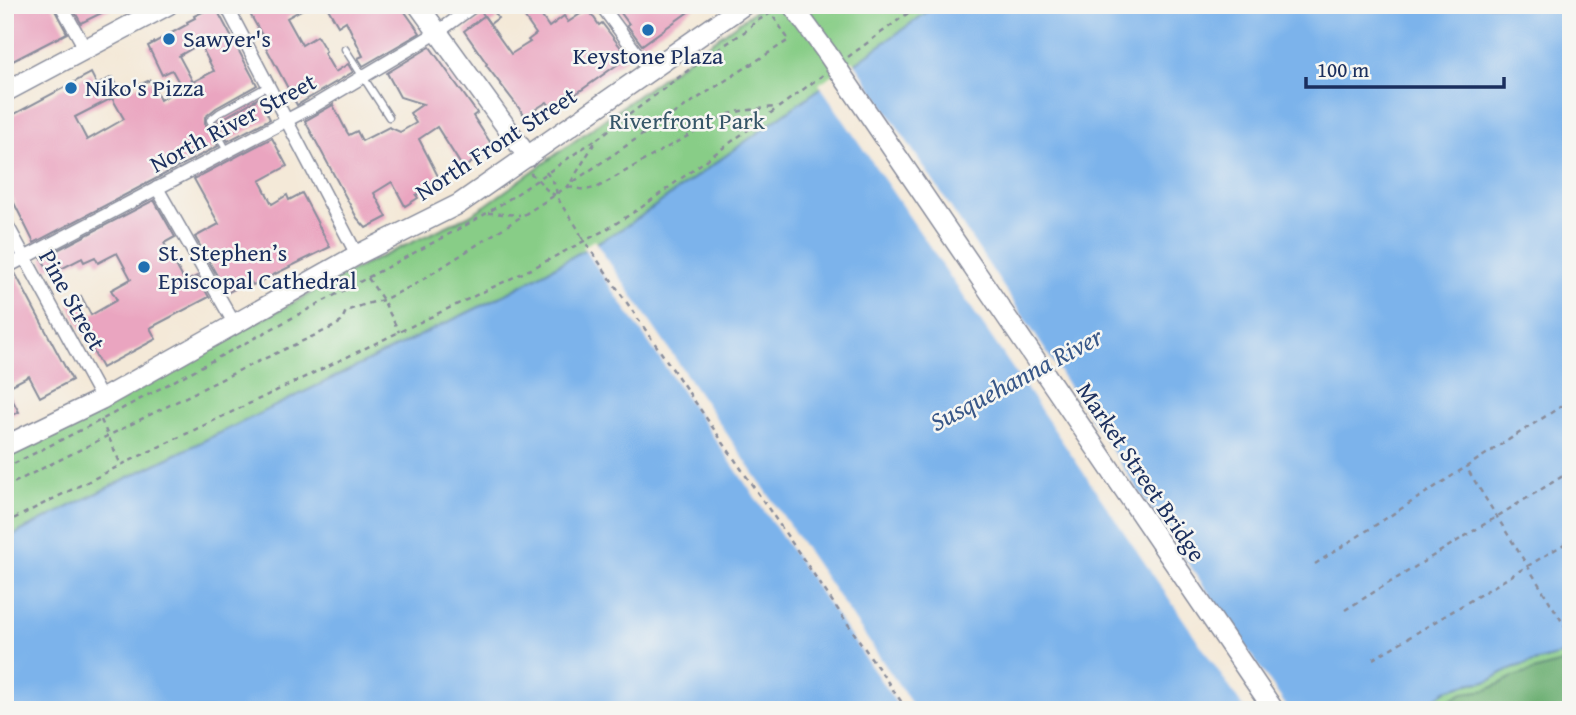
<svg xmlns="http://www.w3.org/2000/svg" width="1576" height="715" font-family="'Gentium Book Plus',serif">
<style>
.green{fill:#88cd87;stroke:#527e72;stroke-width:2}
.forest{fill:#6eb074;stroke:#447069;stroke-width:2}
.water{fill:#7cb3eb;stroke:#4c71a4;stroke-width:2}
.pier{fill:#f4e9d8}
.building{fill:#eaa5c0;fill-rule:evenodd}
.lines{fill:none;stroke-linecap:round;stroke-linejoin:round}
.service-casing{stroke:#888c9b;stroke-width:9}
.minor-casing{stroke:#888c9b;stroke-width:15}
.primary-casing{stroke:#888c9b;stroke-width:22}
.path{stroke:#888c9b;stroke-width:2.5;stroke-dasharray:5 5;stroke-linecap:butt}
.service{stroke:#fff;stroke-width:6}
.minor{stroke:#fff;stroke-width:12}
.primary{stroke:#fff;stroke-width:19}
.primary-bridge-casing{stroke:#888c9b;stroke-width:22;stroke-linecap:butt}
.path-bridge{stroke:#888c9b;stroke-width:2.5;stroke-dasharray:5 5;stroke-linecap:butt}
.primary-bridge{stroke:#fff;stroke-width:19}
.poi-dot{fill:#1f6fb2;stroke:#f6f6f2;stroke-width:2.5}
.labels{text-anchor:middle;stroke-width:5;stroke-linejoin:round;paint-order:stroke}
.poi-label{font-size:24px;fill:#1b2f5e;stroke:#f6f6f2;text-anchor:start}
.park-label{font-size:24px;fill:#365668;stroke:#f6f6f2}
.street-label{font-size:24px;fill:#1b2f5e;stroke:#f6f6f2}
.water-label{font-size:26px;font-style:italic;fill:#385788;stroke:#f6f6f2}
</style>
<rect width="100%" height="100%" fill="#f6f6f2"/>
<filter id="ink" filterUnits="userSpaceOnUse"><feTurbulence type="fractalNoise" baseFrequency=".0143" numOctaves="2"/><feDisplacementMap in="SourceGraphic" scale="14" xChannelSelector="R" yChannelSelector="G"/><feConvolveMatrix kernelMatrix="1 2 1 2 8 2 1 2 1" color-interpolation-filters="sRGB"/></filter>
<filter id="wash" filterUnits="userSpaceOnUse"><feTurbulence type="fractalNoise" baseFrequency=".00686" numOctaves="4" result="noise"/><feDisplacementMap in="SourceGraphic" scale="28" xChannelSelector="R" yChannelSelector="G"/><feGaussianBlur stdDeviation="1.57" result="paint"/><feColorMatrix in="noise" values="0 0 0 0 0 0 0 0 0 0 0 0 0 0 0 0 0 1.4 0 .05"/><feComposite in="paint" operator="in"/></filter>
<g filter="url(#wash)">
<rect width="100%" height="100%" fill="#f4e9d8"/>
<g class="green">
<polygon points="763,5 937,5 630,224 508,293 123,480 5,539 5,456 364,265 468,216 486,205"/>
<polygon points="1571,652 1571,710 1417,710 1449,689 1472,683 1489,681 1502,673 1515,667"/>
</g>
<polygon class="forest" points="1571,660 1571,710 1434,710 1463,693 1487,690 1513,677"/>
<polygon class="water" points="937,5 1571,5 1571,652 1515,667 1502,673 1489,681 1472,683 1449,689 1417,710 5,710 5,539 123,480 508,293 630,224"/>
<g class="pier">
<polygon points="853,60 1136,487 1289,710 1245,710 819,84"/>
<polygon points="594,240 916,710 901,710 583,247"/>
</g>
<g id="blocks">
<g class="building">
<polygon points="5,5 52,5 67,33 5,65"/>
<polygon points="71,5 118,5 81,23"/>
<polygon points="245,5 310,5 287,18 302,45 317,36 326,51 324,53 335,72 348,64 353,72 297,105 261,38 263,37"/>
<polygon points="326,5 400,5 420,33 363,66 358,58 363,56 346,21 338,26"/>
<polygon points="484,5 490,5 498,18 490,24 481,11"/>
<polygon points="516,5 534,5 549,27 564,16 568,22 588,9 599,25 602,23 628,57 553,110 547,102 525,116 486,65 487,64 464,31 484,16 511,54 530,42 528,40 536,34"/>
<polygon points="615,5 698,5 642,45 627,25 629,24"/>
<path d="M215,6L257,85L216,108L205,117V123L218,146L34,243L5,185V119L91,73L97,85L112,77L121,93L150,80L160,100L182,88L172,70L162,75L148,46L188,24L187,22L195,18L194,16ZM200,44L214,71L193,82L179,56ZM112,98L124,119L87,140L75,117Z"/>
<polygon points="430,47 477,113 473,116 494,148 463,168 437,127 419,139 441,182 416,195 418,198 405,206 392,182 374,193 387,217 366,228 357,218 305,121 333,105 347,132 349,135 357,131 362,141 389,127 400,132 416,123 410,113 423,104 400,97 387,73"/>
<polygon points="259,98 270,119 228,141 217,122"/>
<polygon points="272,138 287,166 260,181 272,204 287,195 289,200 302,193 330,247 253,285 250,281 227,293 195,237 219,224 194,179"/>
<polygon points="154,200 175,237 164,243 185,282 197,276 209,297 150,328 156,339 102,368 68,304 81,296 91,315 117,300 111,290 131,279 117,253 98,263 95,257 84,262 82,258 61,269 58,263 47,269 42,258"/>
<polygon points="15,273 72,380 40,397 29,376 6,388 19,412 5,419 5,277"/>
</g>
</g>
</g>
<g filter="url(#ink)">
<use href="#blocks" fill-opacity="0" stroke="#888c9b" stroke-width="2"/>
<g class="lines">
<g class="service-casing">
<g id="service">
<polyline points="574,5 578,10 584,5"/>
<polyline points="345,49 389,117"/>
<polyline points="227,151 210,120 219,113 268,86"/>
</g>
</g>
<g class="minor-casing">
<g id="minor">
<polyline points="61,5 86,50"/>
<polyline points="226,5 357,255"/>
<polyline points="601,5 649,70"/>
<polyline points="157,188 234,323"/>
<polyline points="5,221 102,399"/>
<polyline points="5,268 312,107 438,32 475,5"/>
</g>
</g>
<g class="primary-casing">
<g id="primary">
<polyline points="418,5 528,157"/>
<polyline points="792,5 827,53"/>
<polyline points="5,92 168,5"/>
<polyline points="5,446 102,399 357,255 459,204 744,5"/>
</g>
</g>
<g class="path">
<polyline points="848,57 919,5"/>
<path d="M546,172L556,186C555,205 575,218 581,236"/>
<path d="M530,173C542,181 542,189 555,195"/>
<polyline points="568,187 586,190 598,187 673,144 726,115 741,111 775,107"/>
<polyline points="488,213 520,215"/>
<polyline points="368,278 383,300 399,332"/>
<polyline points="1571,400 1466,467 1571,636"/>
<polyline points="101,420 121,465"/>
<path d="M5,468L101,420L468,224C513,199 553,168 595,140"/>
<polyline points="5,487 242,369 333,327 341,322 346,311 366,304 383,300 414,285 555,195 586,173 673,114 789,40 771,13 755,22 747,30 698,63 597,139 568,187"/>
<polyline points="5,523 121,465 533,268 607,229 642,207 823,75"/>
<polyline points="1315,564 1466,467"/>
<polyline points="1345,610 1571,471"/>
<polyline points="1373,659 1571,540"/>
</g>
<use href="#service" class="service"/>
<use href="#minor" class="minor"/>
<use href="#primary" class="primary"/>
<g class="primary-bridge-casing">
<polyline id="primary-bridge" points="827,53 1274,710"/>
</g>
<polyline class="path-bridge" points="581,236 907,710"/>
<use href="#primary-bridge" class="primary-bridge"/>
</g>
</g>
<g class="poi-dot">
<circle cx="648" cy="30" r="7"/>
<circle cx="169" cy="39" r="7"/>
<circle cx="71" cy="88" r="7"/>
<circle cx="144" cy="267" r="7"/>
</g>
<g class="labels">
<g class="poi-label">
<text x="183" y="47">Sawyer's</text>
<text x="648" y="64" text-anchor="middle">Keystone Plaza</text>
<text x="85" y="96">Niko's Pizza</text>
<text x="158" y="261">St. Stephen’s<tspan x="158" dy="28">Episcopal Cathedral</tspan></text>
</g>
<g class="park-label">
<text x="687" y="129">Riverfront Park</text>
</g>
<g class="street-label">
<text transform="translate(233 123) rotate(-28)" y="8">North River Street</text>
<text transform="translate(496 144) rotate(-33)" y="8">North Front Street</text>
<text transform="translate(72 300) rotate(61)" y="8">Pine Street</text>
<text transform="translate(1141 472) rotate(56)" y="8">Market Street Bridge</text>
</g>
<g class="water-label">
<text transform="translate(1016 379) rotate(-28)" y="9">Susquehanna River</text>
</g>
</g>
<rect width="1576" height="715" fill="none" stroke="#f6f6f2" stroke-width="28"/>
<path d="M1306 77v10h198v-10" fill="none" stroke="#1b2f5e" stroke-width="3.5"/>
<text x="1317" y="77" font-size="21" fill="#1b2f5e" stroke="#f6f6f2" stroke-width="5" paint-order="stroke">100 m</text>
</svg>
